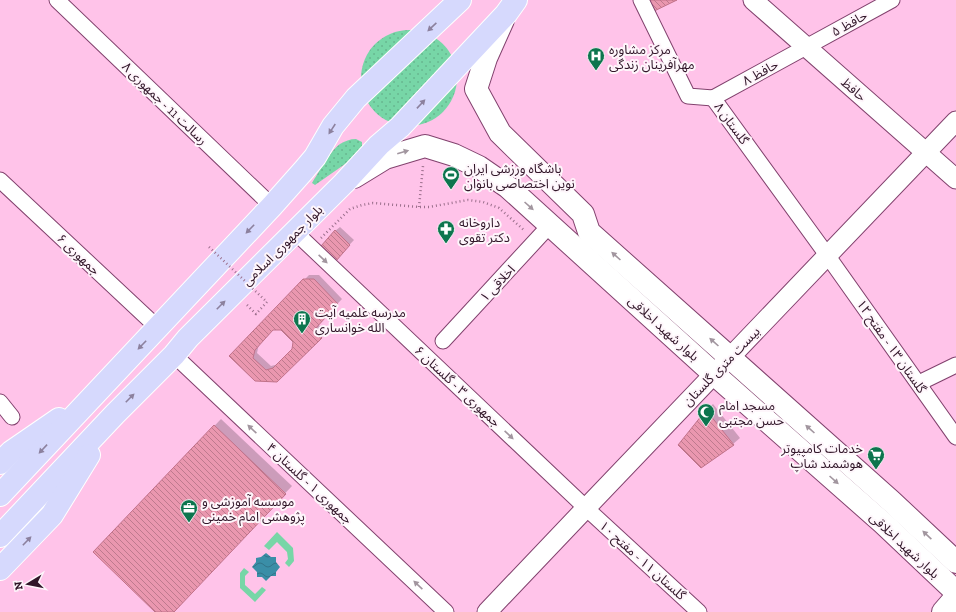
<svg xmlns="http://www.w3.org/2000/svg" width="956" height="612" font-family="'Zilla Slab','Noto Sans Arabic',serif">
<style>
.grass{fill:url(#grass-dots)}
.park{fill:#77d6a7}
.water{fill:url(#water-waves)}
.shadow{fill:#0003;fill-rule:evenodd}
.building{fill:url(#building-back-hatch);stroke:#c1728a;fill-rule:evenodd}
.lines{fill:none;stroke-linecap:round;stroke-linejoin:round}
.minor-casing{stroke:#82426e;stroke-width:17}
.tertiary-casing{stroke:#82426e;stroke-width:21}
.secondary-casing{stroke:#82426e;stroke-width:24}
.primary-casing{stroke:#fff;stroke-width:24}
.path{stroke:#9b6f8c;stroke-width:2.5;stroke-dasharray:1 3;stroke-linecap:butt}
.minor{stroke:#fff;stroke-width:15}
.tertiary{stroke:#fff;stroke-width:19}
.secondary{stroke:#fff;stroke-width:22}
.primary{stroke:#d6d9fd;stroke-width:22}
.path-bridge{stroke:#9b6f8c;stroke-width:2.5;stroke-dasharray:1 3;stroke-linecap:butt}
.oneway{fill:#8c819e}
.oneway2{fill:#a2969f}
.labels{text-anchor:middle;stroke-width:4;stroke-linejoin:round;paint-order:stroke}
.street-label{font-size:13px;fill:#311629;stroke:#fef6fb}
.poi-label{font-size:13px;fill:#311629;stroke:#fef6fb;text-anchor:start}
</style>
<defs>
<pattern id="grass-dots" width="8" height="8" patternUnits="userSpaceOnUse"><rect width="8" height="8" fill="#77d6a7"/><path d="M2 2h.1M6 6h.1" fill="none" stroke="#67b790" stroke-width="1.8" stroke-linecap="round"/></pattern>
<pattern id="water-waves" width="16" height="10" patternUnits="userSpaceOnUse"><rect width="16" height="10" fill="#3a8ea7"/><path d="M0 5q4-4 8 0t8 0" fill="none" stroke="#317388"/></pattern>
<pattern id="building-back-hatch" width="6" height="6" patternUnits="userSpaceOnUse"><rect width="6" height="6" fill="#ea97af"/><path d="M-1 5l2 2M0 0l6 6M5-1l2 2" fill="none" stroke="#be7a8e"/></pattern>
</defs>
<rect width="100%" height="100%" fill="#ffc3e9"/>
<g class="grass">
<circle cx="409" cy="78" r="48"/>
<path d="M356,139L362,142V149L358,155L315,185L312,183C319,172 330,151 340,144C345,141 350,139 356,139Z"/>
</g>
<g class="park">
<polygon points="277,532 293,548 294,561 289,567 285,563 288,559 287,552 277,542 269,550 264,546"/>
<polygon points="244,568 249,572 245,576 245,585 255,594 262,587 266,590 255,602 240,588 240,573"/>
</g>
<polygon class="water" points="266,553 271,557 276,557 276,562 280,567 276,572 276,576 271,576 266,581 262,577 257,577 257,572 252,567 256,562 256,558 261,557"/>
<g class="shadow">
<polygon points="340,227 354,240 340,255 335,231"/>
<path d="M309,275H319L342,299L318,324L326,333L277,381L230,356ZM273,329H281L294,342L293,350L279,364L271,366L257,353L259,344Z"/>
<polygon points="713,404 740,438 733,444 706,411"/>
<polygon points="221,419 292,486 173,612 157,612 94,552"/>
</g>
<g class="building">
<polygon points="642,0 677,0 648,14"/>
<polygon points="335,230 350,245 336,261 321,246"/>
<path d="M303,279H314L338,304L315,329L322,338L277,382L255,381L229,356ZM273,330H281L293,342L292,349L273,368L266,370L253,358L255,350Z"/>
<polygon points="706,410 734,445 701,468 678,445"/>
<polygon points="214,425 286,494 174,612 155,612 93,552"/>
</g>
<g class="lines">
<g class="minor-casing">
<g id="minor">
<polyline points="57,0 272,206"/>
<polyline points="641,0 688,96 713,98"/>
<polyline points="713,98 827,255 956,437"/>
<polyline points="713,98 892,0"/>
<polyline points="0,180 158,328"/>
<polyline points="295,232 586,508 699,612"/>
<polyline points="443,341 550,225"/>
<polyline points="174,355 446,612"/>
<polyline points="919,383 956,365"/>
<polyline points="0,402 12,417"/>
</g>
</g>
<g class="tertiary-casing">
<g id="tertiary">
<polyline points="753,0 956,179"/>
<polyline points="487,612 586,508 956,121"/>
</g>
</g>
<g class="secondary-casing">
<g id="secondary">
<polyline points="503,20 486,58 476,89 500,133 583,214 589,232 892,502 956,562"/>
<polyline points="354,177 385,158 425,146 454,155 479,167 508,187 714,374 883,523 956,592"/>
<polyline points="943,612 956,597"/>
</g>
</g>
<g class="primary-casing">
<g id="primary">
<polyline points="0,463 11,452 59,419"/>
<polyline points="0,495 272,206 304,170 315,157 333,126 356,98 460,0"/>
<polyline points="0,536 115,414 174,355 188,338 344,183 379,145 400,127 506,14 516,0"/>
<polyline points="0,569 52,515 89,455"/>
</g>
</g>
<g class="path">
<polyline points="419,207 423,166"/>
<polyline points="321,238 350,209 362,205 373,203 419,207 429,207 468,200 483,202 499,208 525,231"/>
<polyline points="247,305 256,314 267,302"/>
</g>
<use href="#minor" class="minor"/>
<use href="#tertiary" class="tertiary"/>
<use href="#secondary" class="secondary"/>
<use href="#primary" class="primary"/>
<polyline class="path-bridge" points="209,247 267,302"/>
</g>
<defs><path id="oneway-solid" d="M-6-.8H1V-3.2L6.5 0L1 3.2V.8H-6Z"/></defs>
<g class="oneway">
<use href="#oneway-solid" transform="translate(432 27) rotate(137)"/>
<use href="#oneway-solid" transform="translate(421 104) rotate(-47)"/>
<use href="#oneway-solid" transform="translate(332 129) rotate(123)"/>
<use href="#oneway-solid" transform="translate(250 229) rotate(134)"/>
<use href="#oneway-solid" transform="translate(221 305) rotate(-45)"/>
<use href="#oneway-solid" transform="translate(142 345) rotate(134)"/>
<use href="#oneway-solid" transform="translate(130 398) rotate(-45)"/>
<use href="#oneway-solid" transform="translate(43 449) rotate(133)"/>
<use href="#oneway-solid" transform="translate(27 541) rotate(-46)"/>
</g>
<g class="oneway2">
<use href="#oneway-solid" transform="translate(403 152) rotate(-16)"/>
<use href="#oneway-solid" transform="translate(529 206) rotate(42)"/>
<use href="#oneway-solid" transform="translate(616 256) rotate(-138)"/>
<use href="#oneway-solid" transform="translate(323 259) rotate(43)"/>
<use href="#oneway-solid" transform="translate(714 342) rotate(-138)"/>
<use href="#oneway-solid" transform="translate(252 429) rotate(-137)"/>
<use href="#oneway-solid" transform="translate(810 429) rotate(-138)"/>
<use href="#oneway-solid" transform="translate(509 435) rotate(43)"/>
<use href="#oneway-solid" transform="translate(834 480) rotate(42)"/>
<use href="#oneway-solid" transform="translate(927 535) rotate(-137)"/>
<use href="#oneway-solid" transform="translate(418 585) rotate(-137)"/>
</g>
<defs>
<g id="hospital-pin" transform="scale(0.9)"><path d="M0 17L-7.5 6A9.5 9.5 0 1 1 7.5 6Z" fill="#0d754e" stroke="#fef6fb"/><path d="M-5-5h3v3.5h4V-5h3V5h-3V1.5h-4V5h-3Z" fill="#fff"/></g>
<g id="stadium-pin" transform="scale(0.9)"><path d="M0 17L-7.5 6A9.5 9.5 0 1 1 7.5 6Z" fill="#0d754e" stroke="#fef6fb"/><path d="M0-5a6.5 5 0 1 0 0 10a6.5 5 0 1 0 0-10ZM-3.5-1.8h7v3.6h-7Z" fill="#fff"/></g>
<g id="pharmacy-pin" transform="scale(0.9)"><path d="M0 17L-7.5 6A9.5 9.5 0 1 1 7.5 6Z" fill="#0d754e" stroke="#fef6fb"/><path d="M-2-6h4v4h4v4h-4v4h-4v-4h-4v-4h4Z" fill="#fff"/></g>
<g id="building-pin" transform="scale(0.9)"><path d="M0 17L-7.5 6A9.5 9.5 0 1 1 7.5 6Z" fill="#0d754e" stroke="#fef6fb"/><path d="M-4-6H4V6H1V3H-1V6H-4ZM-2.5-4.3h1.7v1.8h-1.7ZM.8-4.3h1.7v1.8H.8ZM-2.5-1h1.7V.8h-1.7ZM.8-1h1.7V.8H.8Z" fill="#fff"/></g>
<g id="mosque-pin" transform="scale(0.9)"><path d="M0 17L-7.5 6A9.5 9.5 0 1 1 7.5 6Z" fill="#0d754e" stroke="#fef6fb"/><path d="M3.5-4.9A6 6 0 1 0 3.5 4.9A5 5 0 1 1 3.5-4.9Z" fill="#fff"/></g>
<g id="supermarket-pin" transform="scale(0.9)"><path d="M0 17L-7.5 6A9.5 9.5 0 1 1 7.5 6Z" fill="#0d754e" stroke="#fef6fb"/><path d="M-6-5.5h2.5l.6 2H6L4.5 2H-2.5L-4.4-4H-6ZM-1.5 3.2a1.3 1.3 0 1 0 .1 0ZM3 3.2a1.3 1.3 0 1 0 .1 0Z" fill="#fff"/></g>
<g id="office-pin" transform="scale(0.9)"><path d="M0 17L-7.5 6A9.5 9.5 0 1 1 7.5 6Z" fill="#0d754e" stroke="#fef6fb"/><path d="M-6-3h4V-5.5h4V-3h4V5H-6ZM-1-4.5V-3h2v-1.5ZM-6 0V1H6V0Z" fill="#fff"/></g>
</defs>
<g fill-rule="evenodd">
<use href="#hospital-pin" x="596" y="56"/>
<use href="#stadium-pin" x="451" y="175"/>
<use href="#pharmacy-pin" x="446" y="229"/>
<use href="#building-pin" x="302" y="319"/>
<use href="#mosque-pin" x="706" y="412"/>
<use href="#supermarket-pin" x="876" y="455"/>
<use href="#office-pin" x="189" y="508"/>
</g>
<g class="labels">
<g class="street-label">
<text transform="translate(849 23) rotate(-29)" y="5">حافظ ۵</text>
<text transform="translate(760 72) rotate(-29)" y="5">حافظ ۸</text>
<text transform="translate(854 89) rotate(41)" y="5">حافظ</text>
<text transform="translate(165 103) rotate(44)" y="5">رسالت 11 - جمهوری ۸</text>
<text transform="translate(732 123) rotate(54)" y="5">گلستان ۸</text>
<text transform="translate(282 245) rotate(-45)" y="5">بلوار جمهوری اسلامی</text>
<text transform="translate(79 254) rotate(43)" y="5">جمهوری ۶</text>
<text transform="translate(497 283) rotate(-47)" y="5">اخلاقی ۱</text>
<text transform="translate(664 328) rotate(42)" y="5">بلوار شهید اخلاقی</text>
<text transform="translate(892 346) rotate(55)" y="5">گلستان ۱۳ - مفتح ۱۲</text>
<text transform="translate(721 366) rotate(-46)" y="5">بیست متری گلستان</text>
<text transform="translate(458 386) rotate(43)" y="5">جمهوری ۳ - گلستان ۶</text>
<text transform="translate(310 483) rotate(43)" y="5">جمهوری ۱ - گلستان ۴</text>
<text transform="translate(905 545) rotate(43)" y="5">بلوار شهید اخلاقی</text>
<text transform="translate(643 560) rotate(42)" y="5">گلستان ۱۱ - مفتح ۱۰</text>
</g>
<g class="poi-label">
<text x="609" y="54">مرکز مشاوره<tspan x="609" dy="15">مهرآفرینان زندگی</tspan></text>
<text x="464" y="173">باشگاه ورزشی ایران<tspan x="464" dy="15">نوین اختصاصی بانوان</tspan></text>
<text x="459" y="227">داروخانه<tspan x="459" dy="15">دکتر تقوی</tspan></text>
<text x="315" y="317">مدرسه علمیه آیت<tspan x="315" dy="15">الله خوانساری</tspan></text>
<text x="719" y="410">مسجد امام<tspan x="719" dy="15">حسن مجتبی</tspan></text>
<text x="863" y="453" text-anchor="end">خدمات کامپیوتر<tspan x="863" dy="15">هوشمند شاپ</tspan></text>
<text x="202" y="506">موسسه آموزشی و<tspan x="202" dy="15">پژوهشی امام خمینی</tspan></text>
</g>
</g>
<g transform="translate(28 584) rotate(260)" stroke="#fef6fb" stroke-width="3" paint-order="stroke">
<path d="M0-3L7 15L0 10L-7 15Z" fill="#311629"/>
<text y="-6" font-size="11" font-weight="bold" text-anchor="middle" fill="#311629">N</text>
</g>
</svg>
